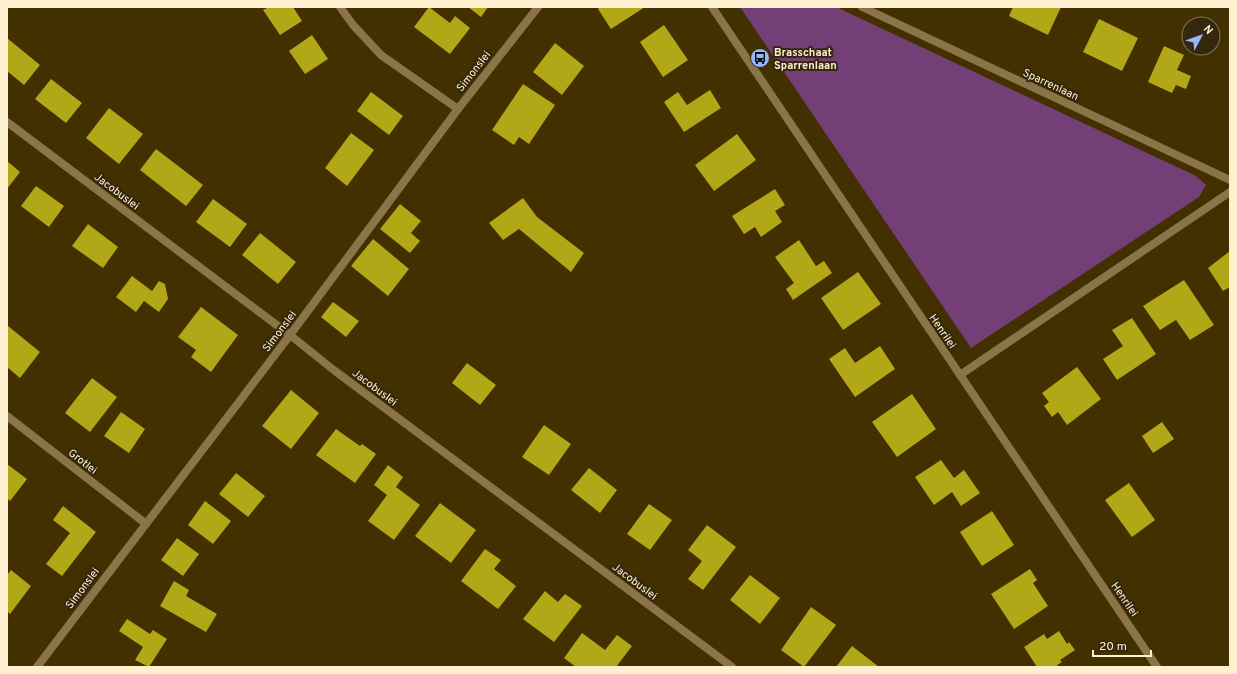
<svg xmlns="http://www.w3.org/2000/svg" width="1237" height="674" font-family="Overpass,sans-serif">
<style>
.green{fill:#743f77}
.building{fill:#b2a716}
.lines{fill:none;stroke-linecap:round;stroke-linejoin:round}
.minor{stroke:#8a7549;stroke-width:8}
.labels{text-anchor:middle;stroke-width:4;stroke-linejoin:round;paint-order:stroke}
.poi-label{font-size:11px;font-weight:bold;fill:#feefd0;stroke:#33270e;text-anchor:start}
.street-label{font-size:11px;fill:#feefd0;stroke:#33270e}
</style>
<rect width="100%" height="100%" fill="#423001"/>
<polygon class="green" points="740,7 836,7 1196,176 1206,185 1199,197 971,348"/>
<g class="building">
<polygon points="269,7 293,7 302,21 280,35 263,10"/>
<polygon points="429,7 450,23 455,16 470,28 450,54 414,27"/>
<polygon points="468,7 488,7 481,17"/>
<polygon points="600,7 645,7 611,29 598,9"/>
<polygon points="1013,7 1061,7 1048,35 1009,16"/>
<polygon points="1099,19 1138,38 1122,71 1083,52"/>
<polygon points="664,25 688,60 663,77 640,42"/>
<polygon points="312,35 328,59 305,74 289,51"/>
<polygon points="7,38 40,65 24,85 7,71"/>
<polygon points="555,43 584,66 562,95 533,72"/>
<polygon points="1164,46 1184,55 1177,70 1191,76 1186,89 1176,85 1172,93 1148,82"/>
<polygon points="51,79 82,103 66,123 35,99"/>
<polygon points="523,84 555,105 529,144 519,137 514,145 492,130"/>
<polygon points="710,90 721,108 684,132 664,102 678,92 687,105"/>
<polygon points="371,92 403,116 389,135 357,111"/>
<polygon points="109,108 143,134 119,164 86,138"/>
<polygon points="351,133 374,150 347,186 325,168"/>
<polygon points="737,134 756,160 714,191 695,165"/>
<polygon points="156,149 203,185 186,206 140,170"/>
<polygon points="7,161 20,172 7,189"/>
<polygon points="36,186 64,206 49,227 21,206"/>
<polygon points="775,189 785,205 775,211 782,222 761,237 755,227 744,234 732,216"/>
<polygon points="523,198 537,217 584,253 571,272 519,229 503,240 489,223"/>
<polygon points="213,199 247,224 230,247 196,222"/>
<polygon points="400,204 421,221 411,233 420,241 410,253 380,229"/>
<polygon points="88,224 118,247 103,268 72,246"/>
<polygon points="260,233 296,262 278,284 242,255"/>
<polygon points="373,239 409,269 388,296 351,266"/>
<polygon points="799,240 816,266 824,261 832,273 793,300 786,289 794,283 775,257"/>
<polygon points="1230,251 1230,287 1223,291 1208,268"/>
<polygon points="858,272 881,304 843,330 821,298"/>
<polygon points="132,276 152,291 159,281 165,284 168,299 159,312 144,301 136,312 116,297"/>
<polygon points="1184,280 1214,325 1190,340 1176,320 1160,330 1143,306"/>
<polygon points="333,302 359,321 346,337 321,317"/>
<polygon points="201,307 238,335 211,372 191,357 196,350 178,337"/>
<polygon points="1132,318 1156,354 1117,380 1103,359 1123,346 1112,330"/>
<polygon points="8,326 40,352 20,378 7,367 7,328"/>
<polygon points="880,346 895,369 855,397 829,359 845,348 855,363"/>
<polygon points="467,363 496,385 480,405 452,383"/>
<polygon points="1077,367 1101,399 1067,425 1058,412 1052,417 1044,406 1049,402 1042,393"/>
<polygon points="92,378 117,397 90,432 65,413"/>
<polygon points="291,390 319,413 291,449 262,426"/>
<polygon points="912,394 936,429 897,457 872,422"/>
<polygon points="121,412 145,429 129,453 104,436"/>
<polygon points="1162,422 1174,439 1153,453 1142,436"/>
<polygon points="544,425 571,444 549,475 522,457"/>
<polygon points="336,429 360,446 362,444 376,454 355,483 316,455"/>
<polygon points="941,460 954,478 964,470 980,493 961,506 952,492 934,505 915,477"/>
<polygon points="7,464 27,479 10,501 7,498"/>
<polygon points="388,465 403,477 396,487 420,505 394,540 368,521 387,495 374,485"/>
<polygon points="589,468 617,490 600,513 571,490"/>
<polygon points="236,473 265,496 248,517 219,494"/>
<polygon points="1129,483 1155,520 1132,537 1105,500"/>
<polygon points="205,501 231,521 213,544 188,525"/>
<polygon points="440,503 476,530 451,563 415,536"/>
<polygon points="649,504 672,520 650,550 627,534"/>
<polygon points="63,506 96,532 62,576 46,564 70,533 53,520"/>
<polygon points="992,511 1014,545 982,566 960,532"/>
<polygon points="707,525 736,547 703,590 688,579 702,561 688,550"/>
<polygon points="177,538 199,554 183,576 161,560"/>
<polygon points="485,549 501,560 494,569 516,586 498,609 461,581"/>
<polygon points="1030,569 1037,580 1033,583 1048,606 1014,629 991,594"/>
<polygon points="11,570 31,586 10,614 7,611 7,575"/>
<polygon points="750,575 780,598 760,624 730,600"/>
<polygon points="174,581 189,590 186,596 217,614 206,632 160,606"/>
<polygon points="545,591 558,602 565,594 582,606 554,642 523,619"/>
<polygon points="811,607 836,625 804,667 781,650"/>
<polygon points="127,619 150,634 153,630 167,639 149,667 135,660 143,647 119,631"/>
<polygon points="1059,631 1067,644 1069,642 1075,650 1060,660 1062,662 1057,665 1059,667 1037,667 1024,647 1044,634 1047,639"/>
<polygon points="582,633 605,650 617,635 632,646 616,667 576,667 564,658"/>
<polygon points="852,646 879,667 836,667"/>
</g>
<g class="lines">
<g class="minor">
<polyline points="340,7 353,25 381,55 458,109"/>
<polyline points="712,7 1157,667"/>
<polyline points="862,7 1230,180"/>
<polyline points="7,122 290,335 335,371 732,667"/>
<polyline points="960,375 1230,192"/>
<polyline points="7,416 145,523"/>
<polyline points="37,667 290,335 458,109 538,7"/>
</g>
</g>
<defs>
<g id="bus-disc" transform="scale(1)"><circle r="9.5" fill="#95b6fd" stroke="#33270e"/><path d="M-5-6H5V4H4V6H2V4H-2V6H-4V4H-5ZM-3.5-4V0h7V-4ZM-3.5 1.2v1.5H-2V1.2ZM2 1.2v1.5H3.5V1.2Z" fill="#111"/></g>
</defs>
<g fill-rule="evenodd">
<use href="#bus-disc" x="760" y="58"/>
</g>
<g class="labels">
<g class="poi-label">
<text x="774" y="56">Brasschaat<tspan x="774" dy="13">Sparrenlaan</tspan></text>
</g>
<g class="street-label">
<text transform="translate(473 71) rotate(-52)" y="4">Simonslei</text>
<text transform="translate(1051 84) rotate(25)" y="4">Sparrenlaan</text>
<text transform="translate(117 191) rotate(37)" y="4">Jacobuslei</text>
<text transform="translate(279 331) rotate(-53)" y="4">Simonslei</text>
<text transform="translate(943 331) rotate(56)" y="4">Henrilei</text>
<text transform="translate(375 387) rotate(37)" y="4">Jacobuslei</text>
<text transform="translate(83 461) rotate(38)" y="4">Grotlei</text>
<text transform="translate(635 581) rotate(37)" y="4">Jacobuslei</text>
<text transform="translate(82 588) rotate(-53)" y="4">Simonslei</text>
<text transform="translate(1125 599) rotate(56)" y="4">Henrilei</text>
</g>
</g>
<rect width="1237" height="674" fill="none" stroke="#feefd0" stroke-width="16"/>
<g transform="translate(1201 36) rotate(49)"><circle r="19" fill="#33270e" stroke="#84775c"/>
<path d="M0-3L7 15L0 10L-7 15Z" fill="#95b6fd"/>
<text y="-6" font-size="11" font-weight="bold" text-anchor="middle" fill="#feefd0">N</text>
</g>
<path d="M1093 650v6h58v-6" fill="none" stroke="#feefd0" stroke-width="2"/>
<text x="1099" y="650" font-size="12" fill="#feefd0" stroke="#33270e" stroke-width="3" paint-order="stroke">20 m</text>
</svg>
